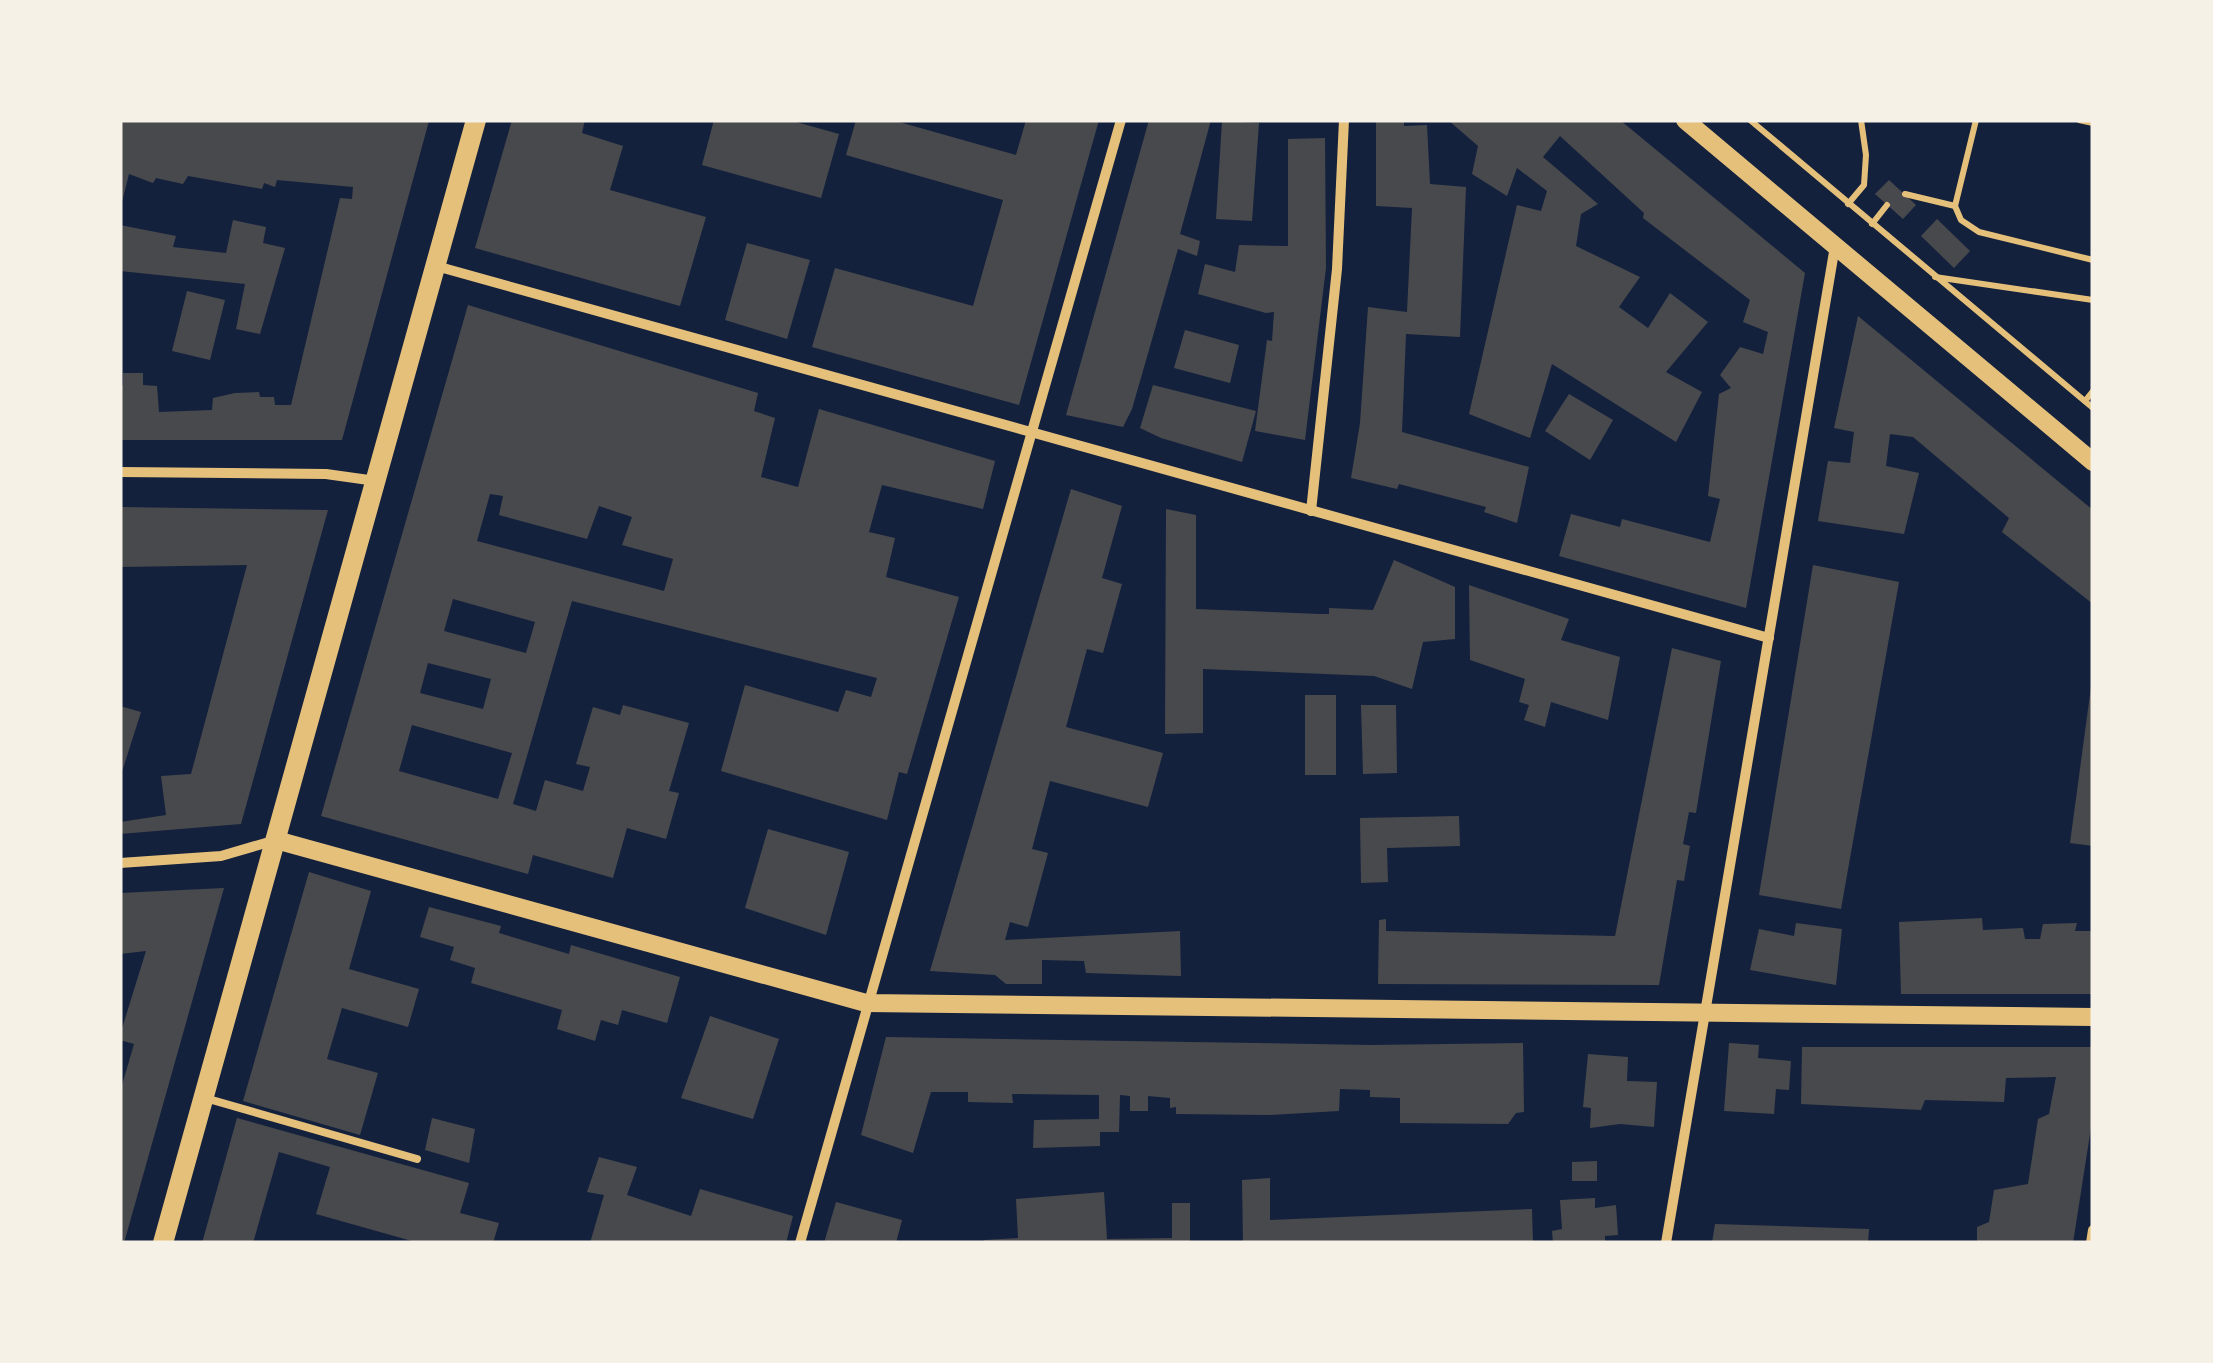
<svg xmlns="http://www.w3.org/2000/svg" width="2213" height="1363" font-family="'Noto Sans',sans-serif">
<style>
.building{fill:#48494c;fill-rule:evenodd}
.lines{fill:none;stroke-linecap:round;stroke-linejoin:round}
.path{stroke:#e5c07b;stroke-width:6}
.service{stroke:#e5c07b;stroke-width:8}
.minor{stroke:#e5c07b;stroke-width:10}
.tertiary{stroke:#e5c07b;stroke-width:18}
.secondary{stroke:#e5c07b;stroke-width:20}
</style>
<rect width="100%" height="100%" fill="#14213d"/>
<g class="building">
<polygon points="120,120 429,121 342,440 120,440 120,385 123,385 123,373 143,373 143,385 157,386 159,412 212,410 213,398 235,393 259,392 260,397 274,397 275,405 291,405 340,198 352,199 353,187 277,180 275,187 264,183 262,189 188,176 183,184 156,178 153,183 129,174 120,210"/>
<polygon points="512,120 585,120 582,133 623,146 610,190 706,217 680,306 475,248"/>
<polygon points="714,120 789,120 839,134 821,198 702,165"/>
<polygon points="856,120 892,120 1016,155 1026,120 1099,120 1019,405 812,347 835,268 973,306 1003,200 846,155"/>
<polygon points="1149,120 1211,120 1180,234 1200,241 1197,256 1178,249 1132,409 1123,427 1066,415"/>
<polygon points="1376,120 1404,120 1404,126 1427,125 1430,184 1466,187 1460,337 1406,334 1402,432 1529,467 1517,523 1484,512 1486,507 1399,484 1397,489 1351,478 1360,423 1368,307 1407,312 1412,208 1376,206"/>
<polygon points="1448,120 1620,120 1805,273 1746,608 1559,556 1571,514 1620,527 1622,519 1710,542 1720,499 1708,496 1719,394 1731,388 1720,375 1740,347 1763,354 1768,332 1743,322 1750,300 1643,218 1644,213 1560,136 1543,157 1598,204 1581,214 1576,246 1640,277 1619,307 1648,328 1670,293 1708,322 1666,372 1702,392 1676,442 1552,364 1530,438 1469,414 1517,205 1541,211 1547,191 1517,168 1507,196 1472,174 1478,146"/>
<polygon points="1222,121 1259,123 1252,221 1216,219"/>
<polygon points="1325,138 1326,268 1305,440 1255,431 1267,340 1272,341 1274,312 1266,313 1198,294 1205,264 1235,272 1239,245 1288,246 1288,139"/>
<polygon points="1889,180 1916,205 1903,219 1875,194"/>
<polygon points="1937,219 1970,251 1954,268 1921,236"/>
<polygon points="233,220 266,227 263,243 285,248 260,334 236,329 245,284 120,271 120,225 176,236 173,247 226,253"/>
<polygon points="747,243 810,260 787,339 725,320"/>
<polygon points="187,291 225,300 210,360 172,351"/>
<path d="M468,305L758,393L754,411L775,418L761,477L798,487L819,409L995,461L983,509L882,485L869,532L895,538L886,577L959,597L907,774L899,772L887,820L721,771L745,685L838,712L846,690L871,697L877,678L572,601L513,804L536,811L545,780L583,791L590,767L576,764L593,707L620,715L623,705L689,723L669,791L679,793L666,839L627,828L613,878L533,855L528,874L321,816ZM490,494L503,496L499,515L587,539L599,506L632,517L622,545L673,559L664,591L477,541ZM453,599L535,622L526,653L444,631ZM428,663L491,679L483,709L420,693ZM412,725L512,753L498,799L399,771Z"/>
<polygon points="1858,316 2093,510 2093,604 2002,532 2009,518 1913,437 1890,434 1886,466 1919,473 1904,534 1818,521 1828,461 1850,463 1854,432 1834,428"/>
<polygon points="1185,330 1239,345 1230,383 1174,368"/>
<polygon points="1153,385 1256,411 1242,462 1161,438 1140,428"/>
<polygon points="1569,394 1613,420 1590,460 1545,431"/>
<polygon points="1071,489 1122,506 1102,578 1122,584 1103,653 1087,649 1066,727 1163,753 1148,807 1050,781 1032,849 1048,853 1028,927 1010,922 1005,940 1180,931 1181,976 1086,973 1084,961 1042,960 1042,984 1006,984 995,975 930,971"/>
<polygon points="120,507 328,510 241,824 120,834 120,822 166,815 161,776 191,774 247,565 120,567"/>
<polygon points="1166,509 1196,515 1196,609 1320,614 1329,614 1329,608 1373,610 1394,560 1455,587 1455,639 1423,642 1412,689 1374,676 1203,669 1203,733 1165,734"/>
<polygon points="1813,565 1899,582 1841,909 1759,895"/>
<polygon points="1469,585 1569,619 1561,640 1620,657 1608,720 1551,702 1545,727 1524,720 1529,705 1519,702 1525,679 1470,660"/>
<polygon points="1672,648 1721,661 1696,813 1689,812 1683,844 1690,846 1684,881 1677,880 1659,985 1378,984 1379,920 1386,919 1386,931 1615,936"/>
<polygon points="2091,687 2093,687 2093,846 2070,843"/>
<rect x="1305" y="695" width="31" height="80"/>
<polygon points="1361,705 1396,705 1397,773 1363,774"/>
<polygon points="120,706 141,712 121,775 120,775"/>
<polygon points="1459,816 1460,846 1387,848 1388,882 1361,883 1360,818"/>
<polygon points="768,829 849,852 826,935 745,908"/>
<polygon points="309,872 371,891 349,969 419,989 408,1027 342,1008 327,1059 378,1073 360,1135 243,1101"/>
<polygon points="224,888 124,1243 120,1243 120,1092 134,1044 120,1040 120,1035 146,951 120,954 120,893"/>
<polygon points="429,907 501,926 499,933 569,954 571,945 680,977 667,1023 622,1010 618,1025 601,1020 595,1041 557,1029 562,1010 471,983 475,968 450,960 454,947 420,937"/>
<polygon points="1982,918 1983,930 2023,928 2025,939 2040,939 2043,924 2077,923 2075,931 2093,931 2093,994 1901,994 1899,922"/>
<polygon points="1796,923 1842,929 1836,985 1750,970 1759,929 1794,936"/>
<polygon points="710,1016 779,1039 753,1119 681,1098"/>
<polygon points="886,1037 1371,1045 1523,1043 1524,1112 1516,1113 1508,1124 1400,1123 1400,1098 1370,1097 1370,1090 1340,1089 1339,1111 1269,1115 1176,1114 1176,1107 1170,1108 1170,1098 1148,1096 1148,1111 1130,1111 1130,1096 1120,1095 1119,1132 1100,1132 1100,1146 1033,1148 1034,1120 1099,1119 1099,1095 1012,1094 1013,1103 968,1102 968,1092 931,1092 913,1153 861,1135"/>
<polygon points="1729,1043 1759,1045 1758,1058 1791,1061 1789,1090 1776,1089 1774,1114 1724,1111"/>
<polygon points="1802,1047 2093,1047 2093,1115 2073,1243 1977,1243 1977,1227 1989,1222 1994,1190 2028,1184 2038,1119 2049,1114 2056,1077 2006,1078 2004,1102 1925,1100 1921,1110 1801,1104"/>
<polygon points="1588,1054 1628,1057 1627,1081 1657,1082 1654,1127 1620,1124 1590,1128 1591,1108 1583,1107"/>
<polygon points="237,1118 469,1183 460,1213 499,1223 493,1243 419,1243 316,1214 330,1167 279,1152 253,1243 202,1243"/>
<polygon points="432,1118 475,1129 469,1163 425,1150"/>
<polygon points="599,1157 637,1167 627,1195 691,1216 700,1189 793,1216 786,1243 590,1243 604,1195 587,1192"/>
<polygon points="1597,1161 1597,1181 1572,1181 1572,1162"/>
<polygon points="1270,1178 1270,1220 1532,1209 1533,1243 1243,1243 1242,1180"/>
<polygon points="1104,1192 1107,1239 1172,1238 1172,1203 1190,1203 1190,1243 984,1243 984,1240 1018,1238 1016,1199"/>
<polygon points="1595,1198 1595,1208 1616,1205 1618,1235 1605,1236 1605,1243 1553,1243 1552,1231 1562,1229 1560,1200"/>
<polygon points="836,1202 902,1220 896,1243 824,1243"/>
<polygon points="1715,1224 1869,1229 1868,1243 1712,1243"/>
</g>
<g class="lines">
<g class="path">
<polyline points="1750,120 2093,408"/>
<polyline points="1976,120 1955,206 1961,220 1979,232 2093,260"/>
<polyline points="2079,120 2093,123"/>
<polyline points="1905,194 1955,206"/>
<polyline points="1848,204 1864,185 1866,155 1861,120"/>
<polyline points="1872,224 1887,205"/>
<polyline points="1935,277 2093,300"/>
<polyline points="2085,401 2093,391"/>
</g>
<polyline class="service" points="205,1098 417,1159"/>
<g class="minor">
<polyline points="436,266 1769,638"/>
<polyline points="120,472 326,474 376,481"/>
<polyline points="1311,511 1337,269 1344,120"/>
<polyline points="120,863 221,856 276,840"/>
<polyline points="800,1243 1121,120"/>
<polyline points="1666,1243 1835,246"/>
<polyline points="2091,1243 2093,1230"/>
</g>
<g class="tertiary">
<polyline points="1685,120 2093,462"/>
<polyline points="276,840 866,1003 2093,1017"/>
</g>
<polyline class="secondary" points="163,1243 476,120"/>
</g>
<rect width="2213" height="1363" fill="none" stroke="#f6f1e7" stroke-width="245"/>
</svg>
